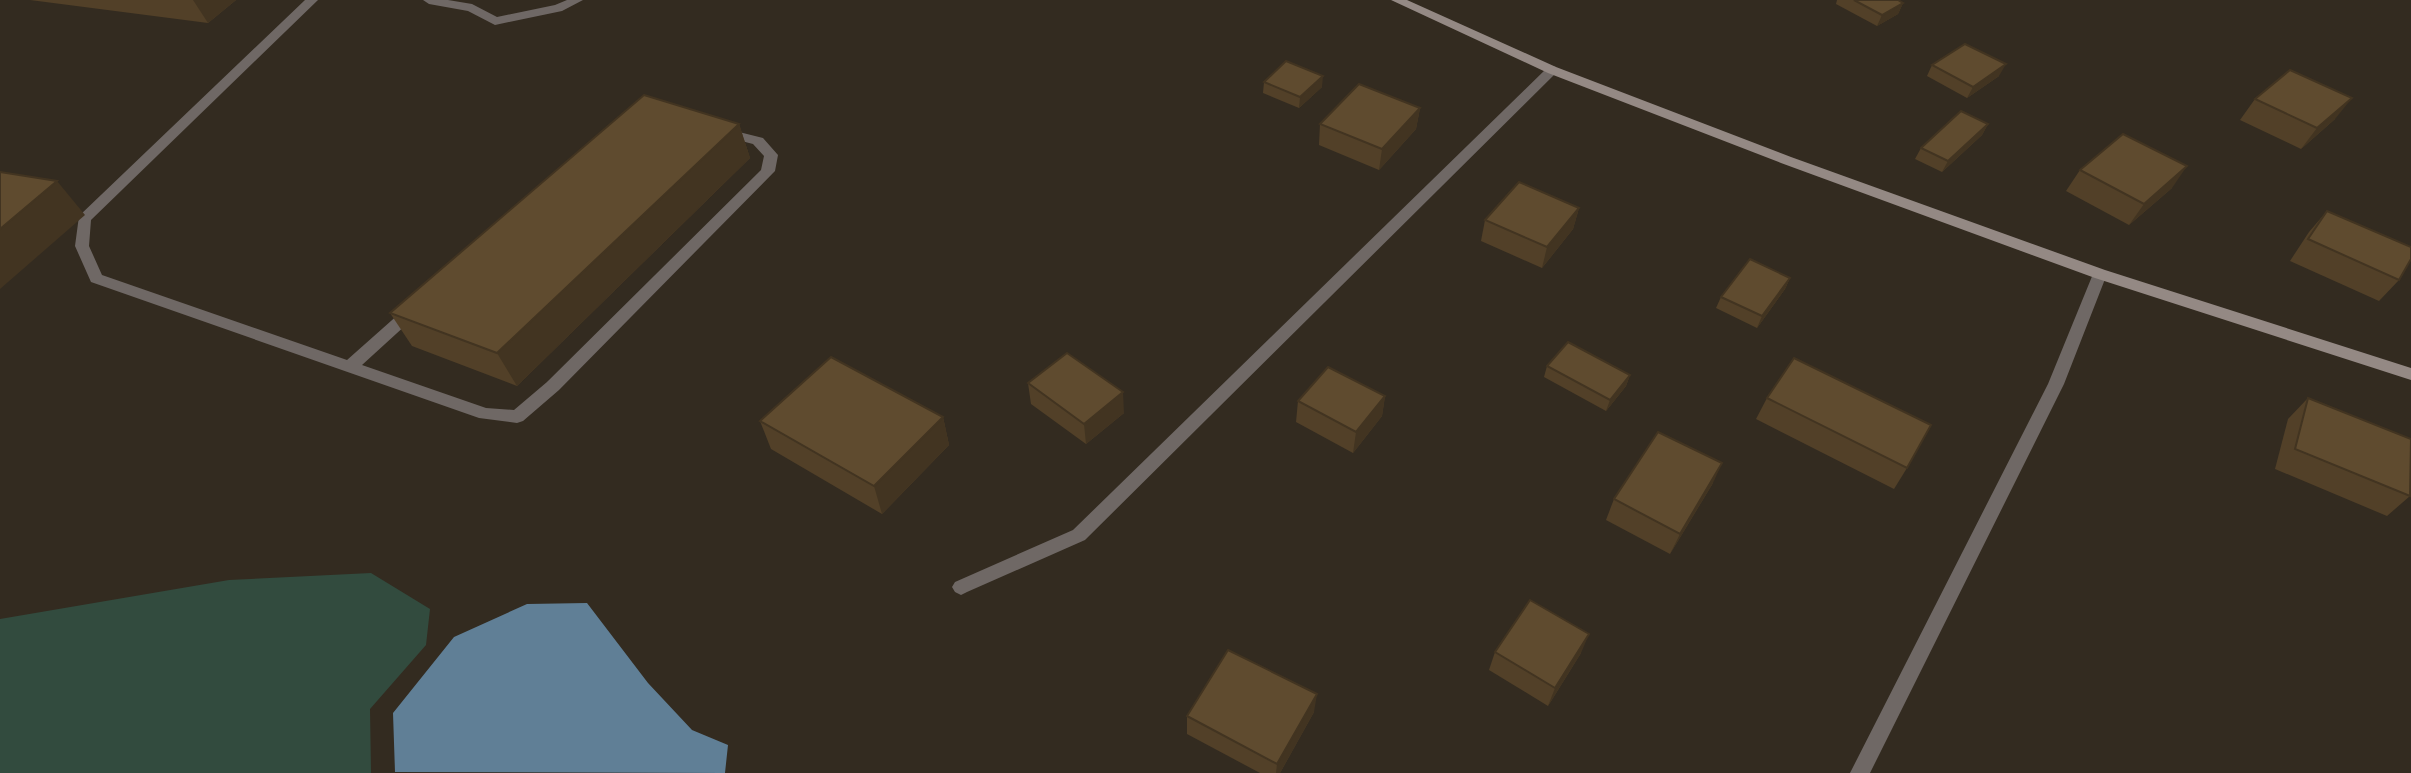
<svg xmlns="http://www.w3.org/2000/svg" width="2411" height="773" font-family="Helvetica,sans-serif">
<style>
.green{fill:#324b3e}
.water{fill:#607f96}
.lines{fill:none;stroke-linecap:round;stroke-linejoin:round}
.lane{fill:#6f6865;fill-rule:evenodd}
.secondary{fill:#948984;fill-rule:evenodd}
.wall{fill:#524028}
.shaded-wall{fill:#423421}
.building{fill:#5f4b2f;stroke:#423421;stroke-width:2}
</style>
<rect width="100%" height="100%" fill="#332b20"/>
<polygon class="green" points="371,573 430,609 426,645 370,709 371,773 0,773 0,619 229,580"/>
<polygon class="water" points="587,603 648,683 692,730 728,745 725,773 395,772 393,713 454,637 527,604"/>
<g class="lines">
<g class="lane">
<polygon points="305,0 318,0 91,220 89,246 102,275 347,360 409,305 419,305 422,309 419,313 362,365 486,408 514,410 547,382 761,170 764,156 753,144 718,135 718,129 723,128 763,138 778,155 775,171 559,390 523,421 517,423 479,418 91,282 75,246 79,216"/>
<polygon points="423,0 448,0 472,4 497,17 555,5 567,0 583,0 562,11 495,25 468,11 429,4"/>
<polygon points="1552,66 1556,67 1556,73 1085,540 967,592 961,595 955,592 952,587 955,582 1073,530 1548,67"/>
<polygon points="2100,269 2107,274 2064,384 1870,773 1850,773 2048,384 2093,274"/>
</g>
<polygon class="secondary" points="1391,0 1407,0 1556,67 1791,157 2105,270 2411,368 2411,380 2095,278 1781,163 1548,73"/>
</g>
<g class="wall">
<polygon points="30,0 236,0 208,23"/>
<polygon points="1837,0 1898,0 1903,3 1898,14 1877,26 1836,4"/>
<polygon points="1932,65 1999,76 1967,98 1927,76"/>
<polygon points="1264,82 1322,87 1299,108 1263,93"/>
<polygon points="2255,99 2335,119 2301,149 2240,120"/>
<polygon points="1420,108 1416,129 1379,170 1319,145 1320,124"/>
<polygon points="739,124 750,158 517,386 412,346 390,313"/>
<polygon points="1988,124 1982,135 1942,172 1915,159 1921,148"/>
<polygon points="2080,170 2172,188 2129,225 2066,191"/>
<polygon points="1579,208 1573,229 1542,268 1481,241 1485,220"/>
<polygon points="2327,211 2399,280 2379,301 2290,261 2309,232"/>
<polygon points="1790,278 1785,289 1757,328 1716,308 1721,297"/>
<polygon points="1547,366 1630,375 1626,386 1606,411 1544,377"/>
<polygon points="1028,383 1124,413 1086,444 1031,404"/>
<polygon points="1385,396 1382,416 1353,453 1296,422 1298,401"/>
<polygon points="1767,398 1907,468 1894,489 1756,419"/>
<polygon points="2308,398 2410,496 2387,516 2275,469 2288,419"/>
<polygon points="943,417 949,445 882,514 771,449 760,421"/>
<polygon points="1713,483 1670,554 1606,520 1614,499"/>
<polygon points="1495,652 1581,653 1548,706 1489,670"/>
<polygon points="1314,712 1280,773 1260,773 1187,734 1187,716"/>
</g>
<g class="shaded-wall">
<polygon points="193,0 236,0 208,23"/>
<polygon points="1903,3 1898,14 1877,26 1882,15"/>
<polygon points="2006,64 1999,76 1967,98 1973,87"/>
<polygon points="1323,76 1322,87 1299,108 1300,97"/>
<polygon points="2352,98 2335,119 2301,149 2317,128"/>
<polygon points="1420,108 1416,129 1379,170 1382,149"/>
<polygon points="739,124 750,158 517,386 497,353"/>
<polygon points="1988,124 1982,135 1942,172 1948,161"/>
<polygon points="2187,166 2172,188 2129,225 2144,204"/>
<polygon points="57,181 85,215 0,289 0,229"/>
<polygon points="1579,208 1573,229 1542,268 1547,247"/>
<polygon points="1790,278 1785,289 1757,328 1762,316"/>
<polygon points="1630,375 1626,386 1606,411 1610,400"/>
<polygon points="1123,392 1124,413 1086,444 1084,424"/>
<polygon points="1385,396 1382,416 1353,453 1356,432"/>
<polygon points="943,417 949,445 882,514 874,486"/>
<polygon points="1722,463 1713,483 1670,554 1680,534"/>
<polygon points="1589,634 1581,653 1548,706 1555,688"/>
<polygon points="1317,694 1314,712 1280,773 1276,773 1277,764"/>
</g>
<g class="building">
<polygon points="1854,0 1898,0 1903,3 1882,15"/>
<polygon points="1965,44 2006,64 1973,87 1932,65"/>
<polygon points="1286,61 1323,76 1300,97 1264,82"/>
<polygon points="2290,70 2352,98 2317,128 2255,99"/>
<polygon points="1359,84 1420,108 1382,149 1320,124"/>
<polygon points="644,95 739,124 497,353 390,313"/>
<polygon points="1961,111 1988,124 1948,161 1921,148"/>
<polygon points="2123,134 2187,166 2144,204 2080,170"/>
<polygon points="0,172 57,181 0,229"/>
<polygon points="1519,182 1579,208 1547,247 1485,220"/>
<polygon points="2327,211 2411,247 2411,259 2399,280 2308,239"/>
<polygon points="1750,259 1790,278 1762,316 1721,297"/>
<polygon points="1568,342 1630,375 1610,400 1547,366"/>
<polygon points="1067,353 1123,392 1084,424 1028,383"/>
<polygon points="831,357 943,417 874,486 760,421"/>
<polygon points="1794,358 1931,425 1907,468 1767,398"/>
<polygon points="1328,367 1385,396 1356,432 1298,401"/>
<polygon points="2308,398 2411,439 2410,496 2295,449"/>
<polygon points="1658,432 1722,463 1680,534 1614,499"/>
<polygon points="1530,600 1589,634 1555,688 1495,652"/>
<polygon points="1228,650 1317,694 1277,764 1187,716"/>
</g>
</svg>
